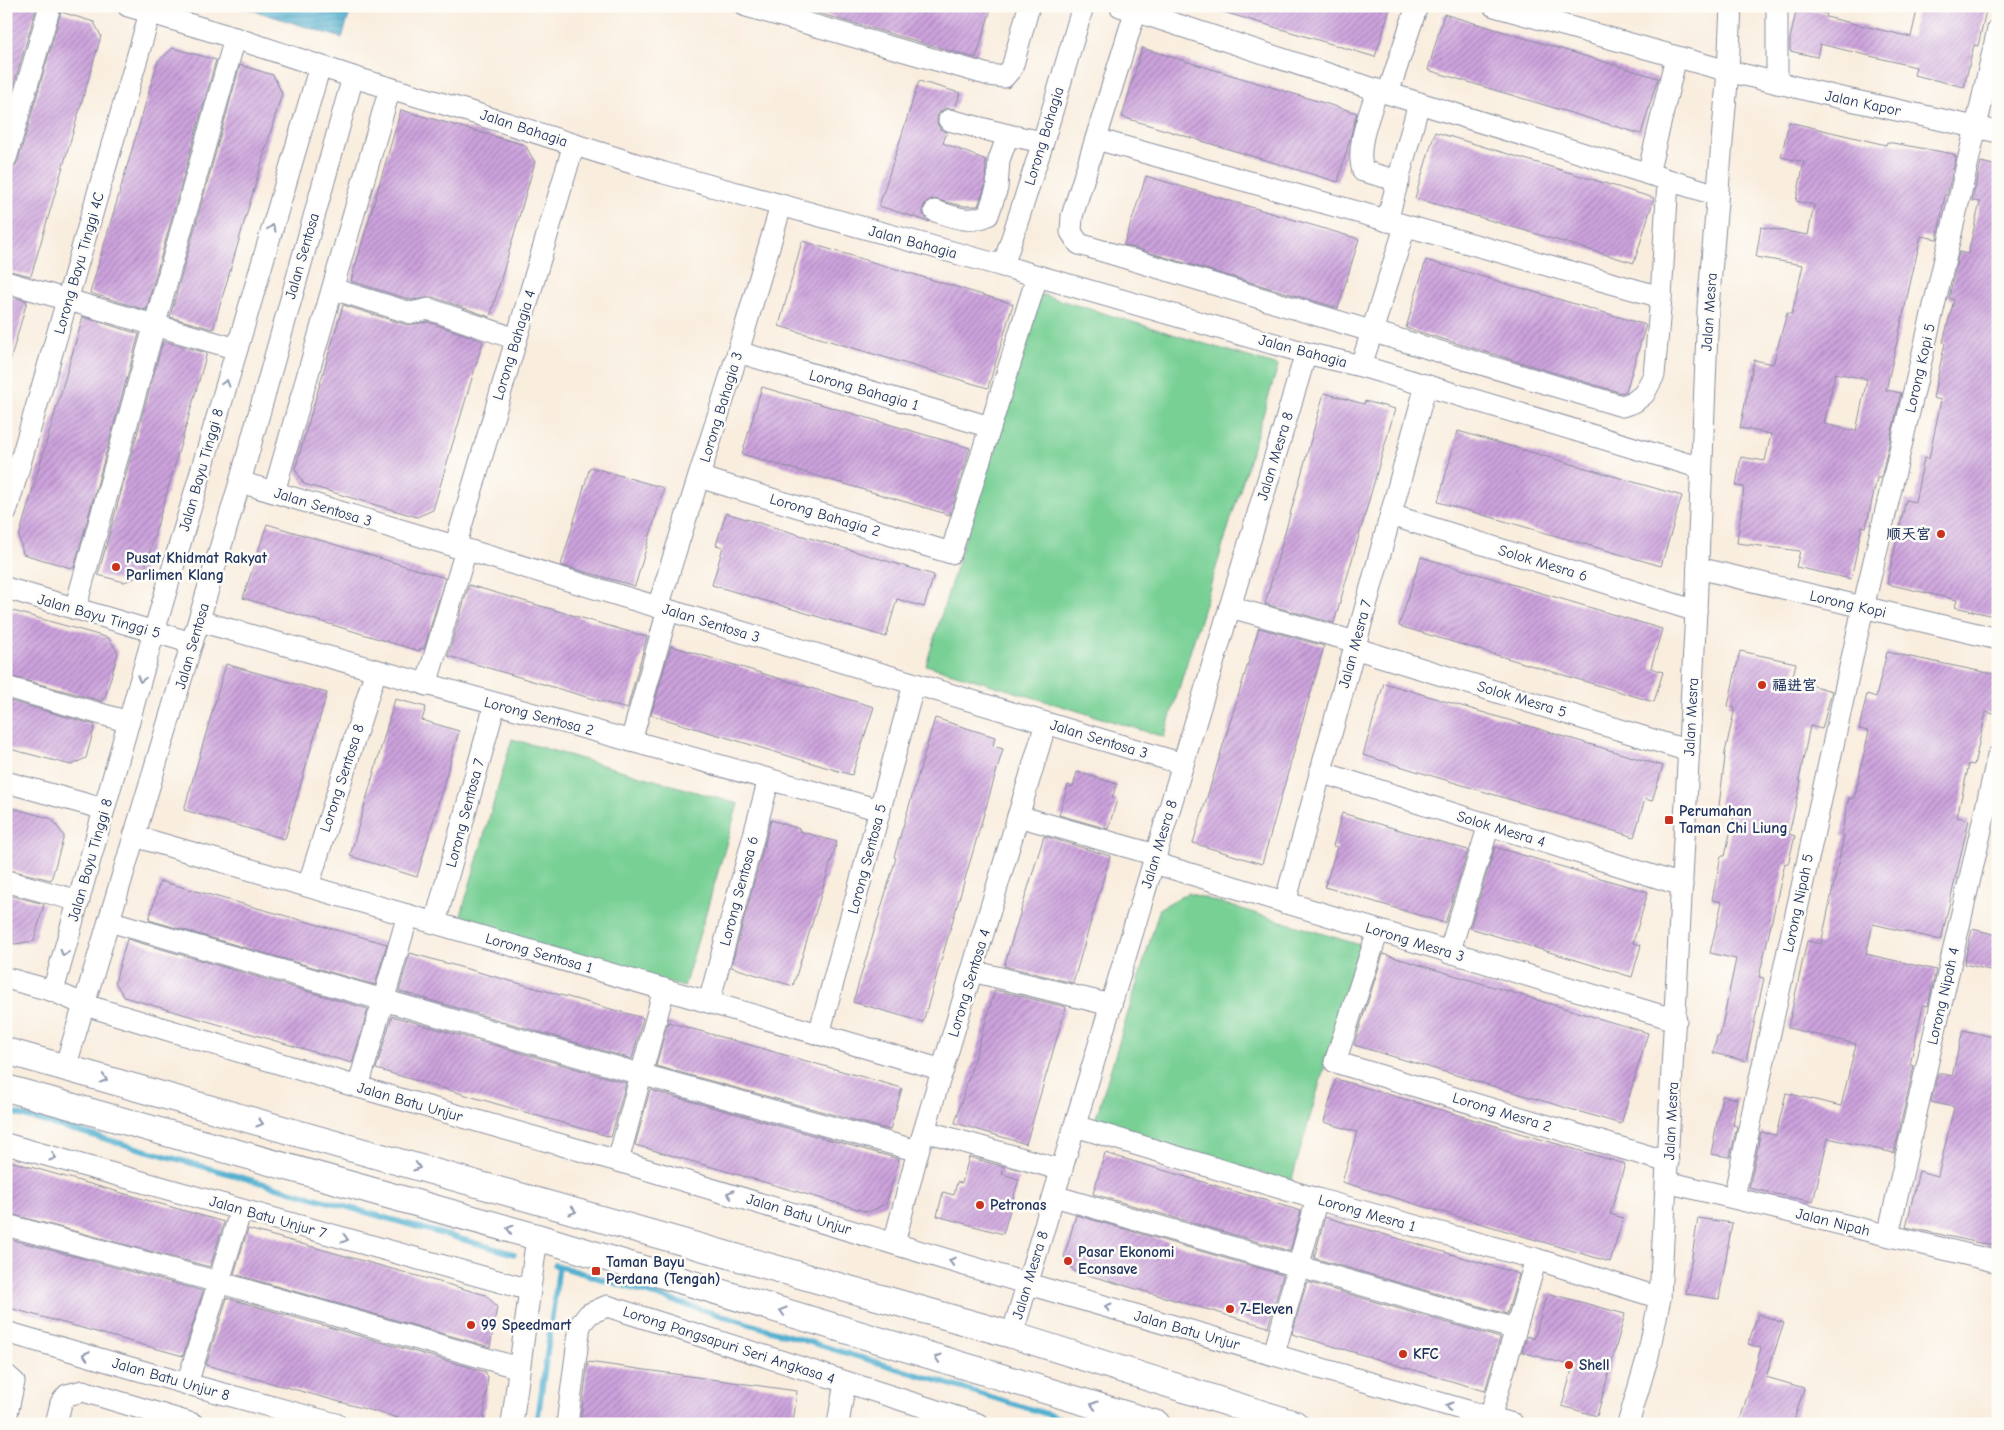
<svg xmlns="http://www.w3.org/2000/svg" width="2004" height="1430" font-family="'Comic Neue','LXGW WenKai TC',sans-serif">
<style>
.grass{fill:#78d095;stroke:#4a807a}
.water{fill:url(#water-rules);stroke:#367097}
.lines{fill:none;stroke-linecap:round;stroke-linejoin:round}
.stream{stroke:#52b0d0;stroke-width:5.5}
.building{fill:url(#building-hatch);fill-rule:evenodd}
.minor-casing{stroke:#8a8e9e;stroke-width:23}
.major-casing{stroke:#8a8e9e;stroke-width:28}
.minor{stroke:#fff;stroke-width:21}
.major{stroke:#fff;stroke-width:26}
.oneway{stroke:#8d97ae}
.poi-dot{fill:#c8321e;stroke:#fdfcf7;stroke-width:2}
.labels{text-anchor:middle;stroke-width:5;stroke-linejoin:round;paint-order:stroke}
.street-label{font-size:15px;fill:#1b2f5e;stroke:#fdfcf7}
.poi-label{font-size:15px;font-weight:bold;fill:#1b2f5e;stroke:#fdfcf7;text-anchor:start}
</style>
<defs>
<pattern id="water-rules" width="6" height="5" patternUnits="userSpaceOnUse" patternTransform="scale(1.25)"><rect width="6" height="5" fill="#52b0d0"/><path d="M0 2.5h6" fill="none" stroke="#4390ac"/></pattern>
<pattern id="building-hatch" width="6" height="6" patternUnits="userSpaceOnUse" patternTransform="scale(1.25)"><rect width="6" height="6" fill="#cda3dd"/><path d="M-1 1l2-2M0 6l6-6M5 7l2-2" fill="none" stroke="#a685b6"/></pattern>
</defs>
<rect width="100%" height="100%" fill="#fdfcf7"/>
<filter id="ink" filterUnits="userSpaceOnUse"><feTurbulence type="fractalNoise" baseFrequency=".02" numOctaves="2"/><feDisplacementMap in="SourceGraphic" scale="10" xChannelSelector="R" yChannelSelector="G"/><feConvolveMatrix kernelMatrix="1 2 1 2 8 2 1 2 1" color-interpolation-filters="sRGB"/></filter>
<filter id="wash" filterUnits="userSpaceOnUse"><feTurbulence type="fractalNoise" baseFrequency=".0096" numOctaves="4" result="noise"/><feDisplacementMap in="SourceGraphic" scale="20" xChannelSelector="R" yChannelSelector="G"/><feGaussianBlur stdDeviation="1.12" result="paint"/><feColorMatrix in="noise" values="0 0 0 0 0 0 0 0 0 0 0 0 0 0 0 0 0 1.4 0 .05"/><feComposite in="paint" operator="in"/></filter>
<g filter="url(#wash)">
<rect width="100%" height="100%" fill="#f9edde"/>
<g class="grass">
<polygon points="1040,294 1278,366 1164,737 926,665"/>
<polygon points="512,739 738,804 684,987 459,922"/>
<polygon points="1188,893 1360,945 1291,1182 1094,1124 1160,908"/>
</g>
<polygon class="water" points="239,6 352,6 342,38"/>
<g class="lines">
<g class="stream">
<polyline points="6,1111 514,1254"/>
<polyline points="555,1265 1080,1424"/>
<polyline points="537,1424 559,1267"/>
</g>
</g>
<g id="blocks">
<g class="building">
<polygon points="6,6 37,6 6,112"/>
<polygon points="793,6 980,6 991,9 976,58"/>
<polygon points="1218,6 1391,6 1375,57 1217,10"/>
<polygon points="1918,6 1987,6 1978,46 1974,45 1964,87 1914,75 1916,67 1820,44 1817,57 1790,51 1790,39 1797,7 1827,14 1826,17 1911,37"/>
<polygon points="61,12 94,22 101,36 31,276 6,270 6,170 14,167 18,161"/>
<polygon points="1444,14 1658,78 1641,134 1428,70"/>
<polygon points="173,48 216,60 146,310 90,293 158,61"/>
<polygon points="1142,48 1357,113 1338,182 1122,117"/>
<polygon points="240,65 273,75 282,93 213,329 170,317"/>
<polygon points="919,81 960,93 955,109 945,108 940,112 937,116 937,123 940,129 947,132 943,143 986,160 985,186 978,206 964,206 932,199 926,202 923,208 923,214 930,222 879,206"/>
<polygon points="401,110 525,145 535,162 490,317 433,297 412,300 351,281"/>
<path d="M1789,122L1886,145L1887,142L1954,154V156L1956,157L1947,195H1945L1937,239L1921,236L1886,390L1901,393L1881,478H1877L1866,527L1862,526L1851,579L1796,567L1800,551L1737,543L1744,487L1736,486L1741,457L1765,461L1771,434L1740,428L1754,360L1773,364L1787,313L1792,314L1803,265L1756,257L1761,227L1808,235L1814,205L1796,201L1804,162L1781,157ZM1835,373L1867,379L1856,431L1824,424Z"/>
<polygon points="1435,132 1654,198 1634,263 1415,198"/>
<polygon points="1981,162 1998,166 1998,617 1955,607 1957,600 1887,584 1906,500 1915,502 1924,458 1929,459 1941,400 1933,398 1945,343 1943,342 1954,300 1949,298 1959,252 1968,254 1980,202 1972,201"/>
<polygon points="1146,176 1359,239 1338,308 1124,245"/>
<polygon points="802,241 1013,304 988,388 779,326"/>
<polygon points="1426,260 1646,325 1626,391 1622,393 1406,328"/>
<polygon points="6,295 27,301 10,361 6,360"/>
<polygon points="343,305 407,325 428,322 483,341 433,510 417,517 304,484 295,469"/>
<polygon points="83,317 139,334 74,568 71,568 23,554 19,536"/>
<polygon points="163,341 207,353 143,575 124,582 98,575"/>
<polygon points="762,387 970,448 950,515 742,454"/>
<polygon points="1324,393 1364,404 1365,401 1395,409 1334,623 1265,604"/>
<polygon points="1458,431 1682,496 1661,566 1438,502"/>
<polygon points="590,467 664,488 635,586 561,565"/>
<polygon points="726,513 934,575 924,607 897,599 886,637 712,585 723,547 716,545"/>
<polygon points="267,524 445,578 424,649 420,648 419,651 243,598"/>
<polygon points="1421,557 1662,629 1651,668 1663,672 1654,702 1399,626"/>
<polygon points="469,585 647,637 627,709 448,656"/>
<polygon points="6,609 109,638 118,653 105,698 103,698 102,701 6,675"/>
<polygon points="1259,628 1324,646 1262,864 1193,843"/>
<polygon points="671,646 874,707 852,775 651,715"/>
<polygon points="1740,651 1796,663 1792,680 1832,691 1822,729 1810,726 1799,780 1801,781 1789,834 1795,836 1788,864 1785,863 1759,977 1764,978 1746,1061 1713,1053 1717,1036 1720,1036 1736,959 1710,953 1722,902 1712,900 1721,856 1725,856 1734,816 1718,814 1725,757 1724,757 1735,708 1728,706"/>
<polygon points="1887,652 1998,675 1998,715 1986,712 1974,765 1969,764 1957,817 1969,820 1941,940 1873,924 1866,954 1936,970 1928,1006 1923,1005 1910,1065 1914,1066 1894,1153 1828,1138 1813,1202 1749,1188 1761,1132 1776,1135 1786,1093 1841,1106 1856,1044 1788,1028 1807,941 1821,944 1844,836 1841,836 1849,798 1854,799 1869,731 1859,729 1867,694 1876,697"/>
<polygon points="226,664 327,693 285,839 184,810"/>
<polygon points="1384,683 1663,766 1652,801 1645,799 1634,837 1363,755"/>
<polygon points="395,699 426,707 422,720 459,731 417,877 350,856"/>
<polygon points="6,700 95,725 86,758 71,765 6,748"/>
<polygon points="935,718 995,737 993,746 1003,749 923,1022 853,1002 896,858 894,857"/>
<polygon points="1077,772 1117,784 1112,798 1117,800 1108,829 1059,815 1068,785 1073,787"/>
<polygon points="6,806 52,819 64,836 51,880 6,869"/>
<polygon points="1342,813 1468,850 1445,923 1325,887 1337,847 1333,846"/>
<polygon points="771,820 800,829 799,831 837,842 793,986 731,967"/>
<polygon points="1044,836 1110,856 1073,983 1004,966"/>
<polygon points="1495,847 1648,892 1633,943 1641,945 1632,977 1470,928"/>
<polygon points="160,881 387,944 375,985 149,920"/>
<polygon points="6,894 44,904 34,941 15,944 6,942"/>
<polygon points="1972,929 1998,935 1998,972 1964,964"/>
<polygon points="127,939 368,1009 352,1063 124,997 115,982"/>
<polygon points="410,953 643,1018 632,1059 399,991"/>
<polygon points="1383,954 1648,1033 1621,1124 1354,1045"/>
<polygon points="995,990 1066,1007 1026,1144 955,1123"/>
<polygon points="392,1016 626,1083 611,1137 376,1069"/>
<polygon points="668,1022 902,1088 890,1130 656,1066"/>
<polygon points="1963,1030 1998,1038 1998,1247 1906,1227 1919,1171 1938,1176 1954,1107 1931,1102 1938,1073 1952,1076"/>
<polygon points="1336,1079 1625,1164 1610,1214 1623,1218 1610,1262 1342,1182 1357,1132 1324,1122"/>
<polygon points="650,1090 899,1159 886,1204 868,1212 635,1145"/>
<polygon points="1722,1096 1737,1099 1733,1125 1737,1126 1730,1157 1711,1154"/>
<polygon points="1105,1153 1301,1211 1290,1251 1093,1194"/>
<polygon points="969,1157 1004,1167 1002,1174 1019,1179 1003,1234 937,1216 943,1192 954,1195 957,1182 962,1183"/>
<polygon points="6,1160 224,1222 210,1267 6,1213"/>
<polygon points="1076,1215 1283,1275 1268,1327 1074,1271 1064,1257"/>
<polygon points="1325,1217 1519,1274 1507,1314 1314,1258"/>
<polygon points="1698,1218 1732,1223 1719,1299 1686,1294"/>
<polygon points="248,1229 486,1295 497,1307 490,1347 234,1274"/>
<polygon points="6,1238 203,1291 183,1356 6,1307"/>
<polygon points="1307,1282 1500,1338 1485,1391 1292,1334"/>
<polygon points="1547,1293 1625,1314 1597,1416 1562,1406 1573,1366 1522,1352 1527,1336 1534,1339"/>
<polygon points="227,1298 486,1372 486,1375 488,1376 483,1424 420,1424 206,1365"/>
<polygon points="1758,1314 1784,1323 1766,1377 1804,1388 1793,1424 1739,1424 1761,1348 1748,1344"/>
<polygon points="588,1362 797,1391 793,1424 580,1424"/>
</g>
</g>
</g>
<g filter="url(#ink)">
<use href="#blocks" fill-opacity="0" stroke="#8a8e9e" stroke-width="1"/>
<g class="lines">
<g class="minor-casing">
<g id="minor">
<polyline points="128,6 235,38 353,77 474,113 664,173 1003,266 1306,353 1361,366 1701,468"/>
<polyline points="746,6 989,75 1004,77 1012,68 1029,6"/>
<polyline points="1120,6 1377,90 1717,195"/>
<polyline points="1137,6 1072,216 1071,232 1079,244 1622,406 1634,402 1644,394 1654,375 1661,297 1668,181"/>
<polyline points="1494,6 1728,71 1837,97 1998,132"/>
<polyline points="1777,6 1777,83"/>
<path d="M1377,90C1370,115 1355,146 1363,171L1399,181"/>
<polyline points="1388,93 1417,6"/>
<polyline points="949,120 1008,135"/>
<polyline points="1096,139 1661,297"/>
<polyline points="6,158 50,6"/>
<polyline points="1648,174 1676,57"/>
<path d="M935,211C954,217 970,224 988,215L997,188L999,160L1008,135L1043,142"/>
<polyline points="1387,221 1419,103"/>
<polyline points="1003,266 1043,142 1083,6"/>
<polyline points="6,282 237,349"/>
<polyline points="333,289 411,313 429,309 516,339"/>
<polyline points="738,352 990,427"/>
<polyline points="1361,366 1405,227"/>
<polyline points="699,477 951,553 1037,277"/>
<polyline points="240,482 1183,764"/>
<polyline points="274,492 390,88"/>
<polyline points="6,512 150,13"/>
<polyline points="1391,515 1696,611"/>
<polyline points="455,547 574,144"/>
<polyline points="1698,568 1998,639"/>
<polyline points="6,588 192,643"/>
<polyline points="658,607 738,352 781,206"/>
<polyline points="1230,607 1356,642"/>
<polyline points="75,609 235,38"/>
<polyline points="199,621 880,810"/>
<polyline points="1354,648 1689,751"/>
<polyline points="426,685 466,550"/>
<polyline points="6,687 129,722"/>
<polyline points="631,741 668,610"/>
<polyline points="1320,772 1682,885"/>
<polyline points="6,782 104,809"/>
<polyline points="1018,816 1156,855"/>
<polyline points="134,836 943,1070"/>
<polyline points="1154,863 1676,1020"/>
<polyline points="6,881 79,901"/>
<polyline points="308,886 376,670"/>
<polyline points="1285,903 1426,385"/>
<polyline points="109,921 640,1074 918,1151"/>
<polyline points="435,923 495,704"/>
<polyline points="1378,931 1335,1062 1668,1162"/>
<polyline points="1449,953 1489,825"/>
<polyline points="972,971 1111,1005"/>
<polyline points="6,978 53,991 85,1005 358,1087 618,1161 1028,1284 1513,1424"/>
<polyline points="53,991 154,632 320,66"/>
<polyline points="709,1002 769,779"/>
<polyline points="819,1034 914,684"/>
<polyline points="65,1068 240,482 353,77"/>
<polyline points="358,1087 408,915"/>
<polyline points="1075,1126 1317,1199 1536,1259 1660,1298"/>
<polyline points="925,1131 1062,1170"/>
<polyline points="6,1144 530,1290"/>
<polyline points="618,1161 664,989"/>
<polyline points="1667,1182 1998,1262"/>
<polyline points="1054,1196 1515,1329"/>
<polyline points="1734,1197 1863,608 1976,127 1998,29"/>
<polyline points="6,1225 218,1282 519,1368"/>
<polyline points="1888,1235 1998,756"/>
<polyline points="894,1243 918,1151 1046,723"/>
<polyline points="6,1332 187,1384 336,1424"/>
<polyline points="1012,1335 1306,353"/>
<polyline points="1274,1354 1317,1199"/>
<polyline points="6,1375 14,1382 6,1418"/>
<polyline points="187,1384 241,1210"/>
<polyline points="1490,1418 1536,1259"/>
<polyline points="56,1424 61,1403 67,1395 83,1391 193,1424"/>
<polyline points="512,1424 537,1237"/>
<polyline points="567,1424 580,1325 589,1314 607,1306 978,1424"/>
<polyline points="838,1424 845,1382"/>
<polyline points="1628,1424 1648,1356 1660,1298 1696,611 1708,308 1728,71 1731,6"/>
</g>
</g>
<g class="major-casing">
<g id="major">
<polyline points="6,1051 1012,1335 1295,1424"/>
<polyline points="6,1088 537,1237 1157,1424"/>
</g>
</g>
<use href="#minor" class="minor"/>
<use href="#major" class="major"/>
</g>
<defs><path id="oneway-chevron" d="M-2-3.5L2.5 0L-2 3.5" fill="none" stroke-width="1.6" stroke-linecap="round" stroke-linejoin="round" transform="scale(1.25)"/></defs>
<g class="oneway">
<use href="#oneway-chevron" transform="translate(272 228) rotate(-74)"/>
<use href="#oneway-chevron" transform="translate(226 383) rotate(-74)"/>
<use href="#oneway-chevron" transform="translate(141 679) rotate(105)"/>
<use href="#oneway-chevron" transform="translate(64 953) rotate(106)"/>
<use href="#oneway-chevron" transform="translate(104 1079) rotate(16)"/>
<use href="#oneway-chevron" transform="translate(260 1123) rotate(16)"/>
<use href="#oneway-chevron" transform="translate(53 1157) rotate(16)"/>
<use href="#oneway-chevron" transform="translate(417 1167) rotate(16)"/>
<use href="#oneway-chevron" transform="translate(730 1194) rotate(-163)"/>
<use href="#oneway-chevron" transform="translate(573 1211) rotate(16)"/>
<use href="#oneway-chevron" transform="translate(510 1229) rotate(-164)"/>
<use href="#oneway-chevron" transform="translate(345 1239) rotate(16)"/>
<use href="#oneway-chevron" transform="translate(952 1261) rotate(-163)"/>
<use href="#oneway-chevron" transform="translate(1108 1307) rotate(-164)"/>
<use href="#oneway-chevron" transform="translate(783 1311) rotate(-163)"/>
<use href="#oneway-chevron" transform="translate(86 1355) rotate(-164)"/>
<use href="#oneway-chevron" transform="translate(938 1358) rotate(-163)"/>
<use href="#oneway-chevron" transform="translate(1094 1405) rotate(-163)"/>
<use href="#oneway-chevron" transform="translate(1449 1406) rotate(-164)"/>
</g>
</g>
<g class="poi-dot">
<circle cx="1941" cy="534" r="5"/>
<circle cx="116" cy="567" r="5"/>
<circle cx="1762" cy="685" r="5"/>
<rect x="1664" y="815" width="10" height="10" rx="2.5"/>
<circle cx="980" cy="1205" r="5"/>
<circle cx="1068" cy="1261" r="5"/>
<rect x="591" y="1266" width="10" height="10" rx="2.5"/>
<circle cx="1230" cy="1309" r="5"/>
<circle cx="471" cy="1325" r="5"/>
<circle cx="1403" cy="1354" r="5"/>
<circle cx="1569" cy="1365" r="5"/>
</g>
<g class="labels">
<g class="street-label">
<text transform="translate(1863 103) rotate(12)" y="5">Jalan Kapor</text>
<text transform="translate(524 128) rotate(18)" y="5">Jalan Bahagia</text>
<text transform="translate(1044 136) rotate(-73)" y="5">Lorong Bahagia</text>
<text transform="translate(913 242) rotate(15)" y="5">Jalan Bahagia</text>
<text transform="translate(302 256) rotate(-74)" y="5">Jalan Sentosa</text>
<text transform="translate(79 263) rotate(-74)" y="5">Lorong Bayu Tinggi 4C</text>
<text transform="translate(1709 312) rotate(-86)" y="5">Jalan Mesra</text>
<text transform="translate(514 345) rotate(-73)" y="5">Lorong Bahagia 4</text>
<text transform="translate(1303 351) rotate(15)" y="5">Jalan Bahagia</text>
<text transform="translate(1920 368) rotate(-77)" y="5">Lorong Kopi 5</text>
<text transform="translate(864 390) rotate(16)" y="5">Lorong Bahagia 1</text>
<text transform="translate(721 407) rotate(-73)" y="5">Lorong Bahagia 3</text>
<text transform="translate(1275 456) rotate(-73)" y="5">Jalan Mesra 8</text>
<text transform="translate(201 470) rotate(-74)" y="5">Jalan Bayu Tinggi 8</text>
<text transform="translate(323 507) rotate(17)" y="5">Jalan Sentosa 3</text>
<text transform="translate(825 515) rotate(17)" y="5">Lorong Bahagia 2</text>
<text transform="translate(1543 563) rotate(17)" y="5">Solok Mesra 6</text>
<text transform="translate(1848 604) rotate(13)" y="5">Lorong Kopi</text>
<text transform="translate(99 616) rotate(16)" y="5">Jalan Bayu Tinggi 5</text>
<text transform="translate(711 623) rotate(17)" y="5">Jalan Sentosa 3</text>
<text transform="translate(1355 644) rotate(-75)" y="5">Jalan Mesra 7</text>
<text transform="translate(192 646) rotate(-74)" y="5">Jalan Sentosa</text>
<text transform="translate(1522 699) rotate(17)" y="5">Solok Mesra 5</text>
<text transform="translate(539 716) rotate(15)" y="5">Lorong Sentosa 2</text>
<text transform="translate(1691 717) rotate(-87)" y="5">Jalan Mesra</text>
<text transform="translate(1099 739) rotate(17)" y="5">Jalan Sentosa 3</text>
<text transform="translate(342 778) rotate(-72)" y="5">Lorong Sentosa 8</text>
<text transform="translate(465 813) rotate(-75)" y="5">Lorong Sentosa 7</text>
<text transform="translate(1501 829) rotate(17)" y="5">Solok Mesra 4</text>
<text transform="translate(1159 844) rotate(-73)" y="5">Jalan Mesra 8</text>
<text transform="translate(867 859) rotate(-75)" y="5">Lorong Sentosa 5</text>
<text transform="translate(90 860) rotate(-74)" y="5">Jalan Bayu Tinggi 8</text>
<text transform="translate(739 891) rotate(-75)" y="5">Lorong Sentosa 6</text>
<text transform="translate(1798 903) rotate(-78)" y="5">Lorong Nipah 5</text>
<text transform="translate(1415 942) rotate(17)" y="5">Lorong Mesra 3</text>
<text transform="translate(539 953) rotate(16)" y="5">Lorong Sentosa 1</text>
<text transform="translate(969 983) rotate(-73)" y="5">Lorong Sentosa 4</text>
<text transform="translate(1943 996) rotate(-77)" y="5">Lorong Nipah 4</text>
<text transform="translate(410 1102) rotate(16)" y="5">Jalan Batu Unjur</text>
<text transform="translate(1502 1112) rotate(17)" y="5">Lorong Mesra 2</text>
<text transform="translate(1671 1121) rotate(-87)" y="5">Jalan Mesra</text>
<text transform="translate(1367 1213) rotate(16)" y="5">Lorong Mesra 1</text>
<text transform="translate(799 1214) rotate(17)" y="5">Jalan Batu Unjur</text>
<text transform="translate(268 1217) rotate(16)" y="5">Jalan Batu Unjur 7</text>
<text transform="translate(1833 1222) rotate(14)" y="5">Jalan Nipah</text>
<text transform="translate(1030 1275) rotate(-73)" y="5">Jalan Mesra 8</text>
<text transform="translate(1187 1330) rotate(16)" y="5">Jalan Batu Unjur</text>
<text transform="translate(729 1345) rotate(18)" y="5">Lorong Pangsapuri Seri Angkasa 4</text>
<text transform="translate(171 1379) rotate(16)" y="5">Jalan Batu Unjur 8</text>
</g>
<g class="poi-label">
<text x="1931" y="539" text-anchor="end">顺天宫</text>
<text x="126" y="563">Pusat Khidmat Rakyat<tspan x="126" dy="17">Parlimen Klang</tspan></text>
<text x="1772" y="690">福进宫</text>
<text x="1679" y="816">Perumahan<tspan x="1679" dy="17">Taman Chi Liung</tspan></text>
<text x="990" y="1210">Petronas</text>
<text x="1078" y="1257">Pasar Ekonomi<tspan x="1078" dy="17">Econsave</tspan></text>
<text x="606" y="1267">Taman Bayu<tspan x="606" dy="17">Perdana (Tengah)</tspan></text>
<text x="1240" y="1314">7-Eleven</text>
<text x="481" y="1330">99 Speedmart</text>
<text x="1413" y="1359">KFC</text>
<text x="1579" y="1370">Shell</text>
</g>
</g>
<rect width="2004" height="1430" fill="none" stroke="#fdfcf7" stroke-width="25"/>
</svg>
